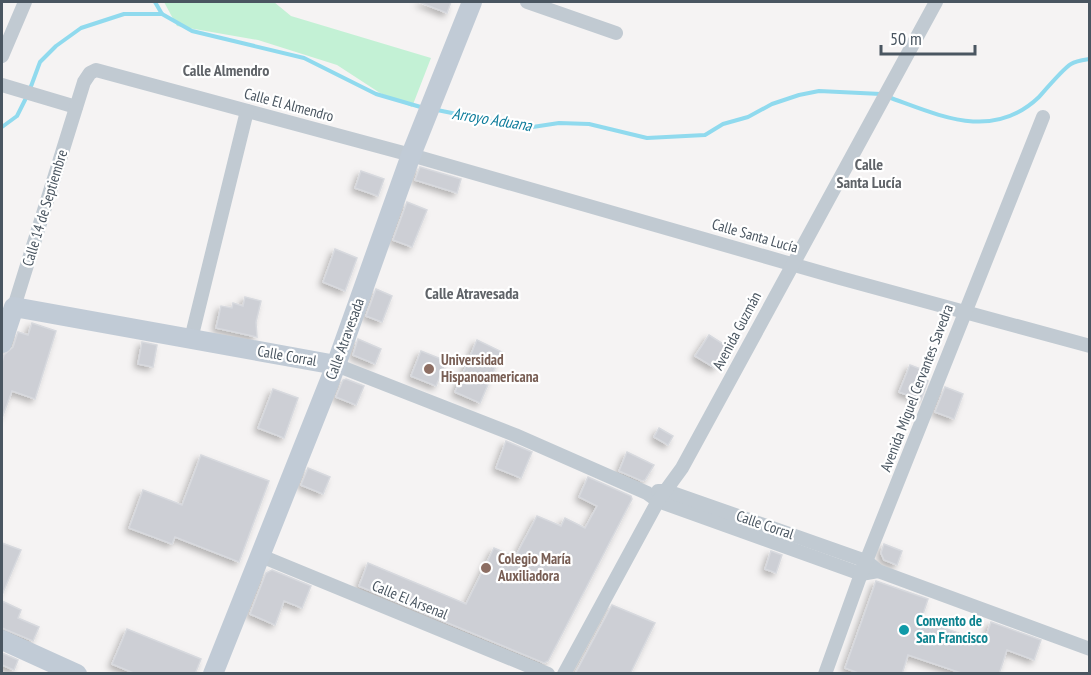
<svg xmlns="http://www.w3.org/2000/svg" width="1091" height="675" font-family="'PT Sans Narrow',sans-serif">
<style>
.green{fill:#c3f1d5}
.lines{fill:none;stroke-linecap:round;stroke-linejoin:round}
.stream{stroke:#90daee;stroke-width:4}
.building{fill:#cdcfd5;stroke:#d7d9de;stroke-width:1.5;filter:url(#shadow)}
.street{stroke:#c1cad2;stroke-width:14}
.secondary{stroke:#c1cbd6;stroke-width:20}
.education-dot{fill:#8d6e63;stroke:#fff;stroke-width:2}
.culture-dot{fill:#0f9aa8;stroke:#fff;stroke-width:2}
.labels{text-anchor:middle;stroke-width:4.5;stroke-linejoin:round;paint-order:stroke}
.street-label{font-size:15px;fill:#4a5661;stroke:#fff}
.education-label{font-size:15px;font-weight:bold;fill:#785e54;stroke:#fff;text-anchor:start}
.culture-label{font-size:15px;font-weight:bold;fill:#0d838f;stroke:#fff;text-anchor:start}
.neighbourhood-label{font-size:16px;font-weight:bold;fill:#5f6368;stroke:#fff}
.water-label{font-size:16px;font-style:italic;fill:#0c7c9b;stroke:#fff}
</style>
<defs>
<filter id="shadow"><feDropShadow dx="-3.5" dy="3.5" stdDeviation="3" flood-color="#0004"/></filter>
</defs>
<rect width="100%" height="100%" fill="#f5f3f3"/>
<polygon class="green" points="164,2 274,2 291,16 431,58 412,107 380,93 337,65 258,40 177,26"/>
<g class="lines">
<g class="stream">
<polyline points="155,2 162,14"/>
<polyline points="30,89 40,62 56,46 81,28 124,14 162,14 192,31 304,58 376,94 424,108"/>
<path d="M888,97C939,115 992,142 1039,97C1046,89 1064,68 1071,64C1076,61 1084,60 1090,59"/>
<polyline points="437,110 526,128 559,123 589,124 647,138 705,135 723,124 748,117 772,104 799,95 819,91 881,94"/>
<polyline points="2,127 17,116 27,96"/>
</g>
</g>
<g class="building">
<polygon points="419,2 451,2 447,13"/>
<polygon points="420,167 461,179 457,193 415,180"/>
<polygon points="361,171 384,179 378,196 355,188"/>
<polygon points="407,202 427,210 412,247 393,240"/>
<polygon points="335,249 357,258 345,291 323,282"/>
<polygon points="376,289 392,296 382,322 366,316"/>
<polygon points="245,297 261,301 256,322 257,337 216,328 221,306 232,308 233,303 243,306"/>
<polygon points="32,323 56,331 35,399 12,391 2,418 2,362 4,355 13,347 18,332 28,335"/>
<polygon points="709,335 728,347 715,368 695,356"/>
<polygon points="358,339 381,349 375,364 353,355"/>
<polygon points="477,340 502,352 480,403 455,392"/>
<polygon points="142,342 157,345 153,367 138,364"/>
<polygon points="421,351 446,361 436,386 411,376"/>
<polygon points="910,365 926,371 923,379 928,381 921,400 899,392"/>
<polygon points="346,379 364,386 356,405 336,397 343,380"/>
<polygon points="945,387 963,394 954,419 935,412"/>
<polygon points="273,389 298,398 284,438 258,428"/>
<polygon points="659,428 673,436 668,445 654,437"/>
<polygon points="506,441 532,452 521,478 496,468"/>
<polygon points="627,452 654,465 645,480 642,481 619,471"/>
<polygon points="201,455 269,481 239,562 175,537 172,544 129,528 143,490 182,505"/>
<polygon points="308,468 330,477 323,494 301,485"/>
<polygon points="588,477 631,496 632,499 548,661 544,663 359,586 368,563 466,604 494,548 515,557 537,516 561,526 565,518 585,528 597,506 579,497"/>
<polygon points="2,543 21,550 2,595"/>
<polygon points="884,544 902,551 897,565 884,560 881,553"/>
<polygon points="771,551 782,555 776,573 765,569"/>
<polygon points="272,570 311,586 302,608 284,601 275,625 250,614 266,573"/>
<polygon points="876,581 928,599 921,620 984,642 991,622 1041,640 1034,660 1007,650 999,674 964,674 908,655 902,674 861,674 845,668"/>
<polygon points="2,601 21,610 18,618 39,627 33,641 2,628"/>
<polygon points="612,605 655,623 630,674 575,674"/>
<polygon points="127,629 201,659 195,674 136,674 112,664"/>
<polygon points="2,653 18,660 14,670 2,665"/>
</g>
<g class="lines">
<g class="street">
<polyline points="527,2 616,33"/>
<polyline points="2,56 25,2"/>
<polyline points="2,85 76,107"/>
<polyline points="14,307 84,82 90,73 96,70 411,155 840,278 1090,346"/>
<polyline points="191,339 247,111"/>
<polyline points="336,365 515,435 647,493 658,501 861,574 878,571"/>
<polyline points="658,491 667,491 866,561 878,571 1090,649"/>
<polyline points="261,556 548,674"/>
<polyline points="564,674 658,501 682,468 936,2"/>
<polyline points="825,674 861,574 1043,117"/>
</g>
<g class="secondary">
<polyline points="2,343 14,307 336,365"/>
<polyline points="2,640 77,674"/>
<polyline points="213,674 336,365 411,155 472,2"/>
</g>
</g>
<g class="education-dot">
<circle cx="429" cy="369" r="6"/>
<circle cx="486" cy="568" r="6"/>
</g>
<circle class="culture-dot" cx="904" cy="630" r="6"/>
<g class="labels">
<g class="street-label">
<text transform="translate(289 105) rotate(15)" y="5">Calle El Almendro</text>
<text transform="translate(45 208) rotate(-73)" y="5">Calle 14 de Septiembre</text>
<text transform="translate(755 236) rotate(16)" y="5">Calle Santa Lucía</text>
<text transform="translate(737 331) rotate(-62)" y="5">Avenida Guzmán</text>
<text transform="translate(345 339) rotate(-70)" y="5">Calle Atravesada</text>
<text transform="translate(287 356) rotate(10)" y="5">Calle Corral</text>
<text transform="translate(917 388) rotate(-69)" y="5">Avenida Miguel Cervantes Savedra</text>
<text transform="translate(765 525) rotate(19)" y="5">Calle Corral</text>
<text transform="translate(410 600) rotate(22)" y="5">Calle El Arsenal</text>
</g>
<g class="education-label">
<text x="441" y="365">Universidad<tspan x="441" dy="17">Hispanoamericana</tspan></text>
<text x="498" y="564">Colegio María<tspan x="498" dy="17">Auxiliadora</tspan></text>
</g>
<g class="culture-label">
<text x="916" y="626">Convento de<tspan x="916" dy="17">San Francisco</tspan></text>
</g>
<g class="neighbourhood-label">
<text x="226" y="76">Calle Almendro</text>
<text x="869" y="170">Calle<tspan x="869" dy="18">Santa Lucía</tspan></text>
<text x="472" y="299">Calle Atravesada</text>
</g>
<g class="water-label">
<text transform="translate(492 119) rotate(9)" y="6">Arroyo Aduana</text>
</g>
</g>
<rect width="1091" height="675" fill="none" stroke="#4a5661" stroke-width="6"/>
<path d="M881 45v9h94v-9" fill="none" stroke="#4a5661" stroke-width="3"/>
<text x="890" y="45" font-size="18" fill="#4a5661" stroke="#ffffff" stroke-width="4.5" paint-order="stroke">50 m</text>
</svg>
